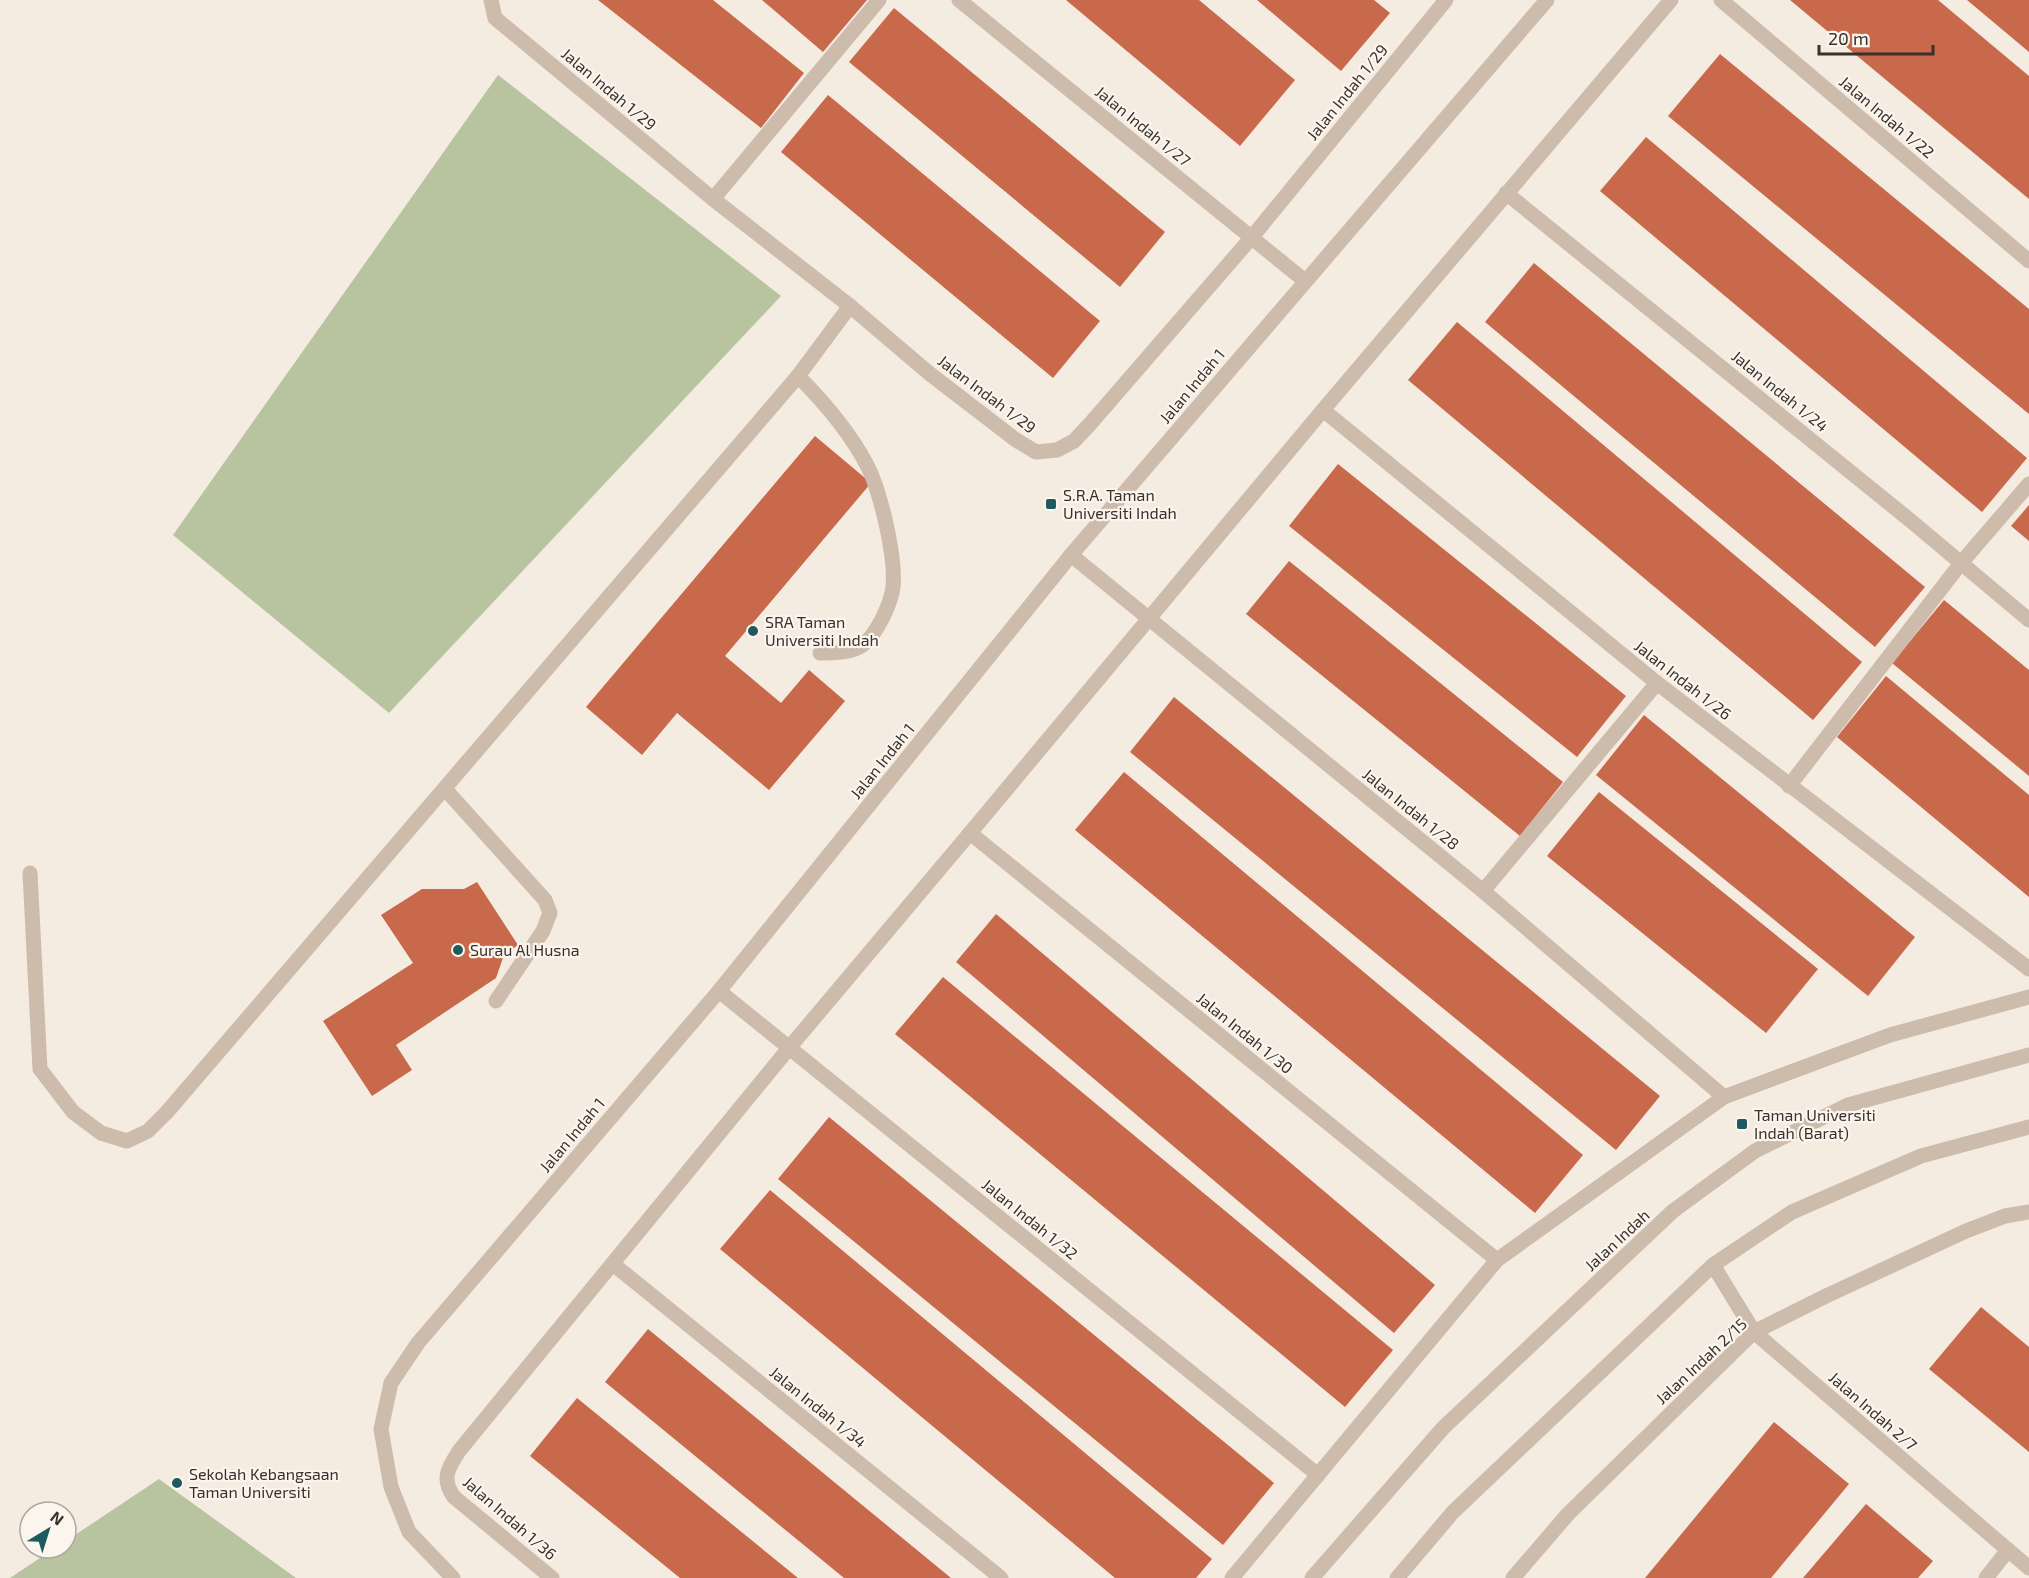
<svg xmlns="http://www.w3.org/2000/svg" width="2029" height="1578" font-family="'Exo 2',sans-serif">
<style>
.green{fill:#b8c4a0}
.building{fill:#c8694b}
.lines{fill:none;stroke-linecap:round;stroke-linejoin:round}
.minor{stroke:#cdbbac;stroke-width:15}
.poi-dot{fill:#1f5a5e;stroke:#fbf5ee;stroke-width:2}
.labels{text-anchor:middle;stroke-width:4.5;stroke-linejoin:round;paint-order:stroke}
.street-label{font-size:16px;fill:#3b302b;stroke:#fbf5ee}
.poi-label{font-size:16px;fill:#3b302b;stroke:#fbf5ee;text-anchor:start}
</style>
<rect width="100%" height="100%" fill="#f4ebe1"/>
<g class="green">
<polygon points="498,75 781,296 389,713 173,535"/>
<polygon points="159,1479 296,1578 10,1578 55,1548 66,1548 66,1541"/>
</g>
<g class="building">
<polygon points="598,0 713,0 804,73 761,128"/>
<polygon points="762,0 867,0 823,52"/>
<polygon points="1066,0 1199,0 1295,80 1240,146"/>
<polygon points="1257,0 1374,0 1390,13 1341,71"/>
<polygon points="1790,0 1938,0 2029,76 2029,199"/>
<polygon points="1967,0 2029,0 2029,52"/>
<polygon points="894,8 1165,232 1120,287 849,62"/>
<polygon points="1720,54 2029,309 2029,414 1668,116"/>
<polygon points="828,95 1100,321 1053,378 781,152"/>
<polygon points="1646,137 2027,458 1982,512 1600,191"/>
<polygon points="1534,263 1925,587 1875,647 1485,322"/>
<polygon points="1457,322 1862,662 1813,720 1408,380"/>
<polygon points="815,436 871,483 725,656 781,703 809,670 845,701 769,790 677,713 642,755 586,707"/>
<polygon points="1338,464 1626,696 1577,757 1289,526"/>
<polygon points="2029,505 2029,541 2011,526"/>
<polygon points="1289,561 1563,782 1520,836 1246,614"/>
<polygon points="1944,600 2029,670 2029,776 1892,663"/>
<polygon points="1886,676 2029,795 2029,897 1837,737"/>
<polygon points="1174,697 1660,1096 1616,1150 1130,752"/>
<polygon points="1644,715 1915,937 1868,996 1596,775"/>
<polygon points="1124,772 1583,1155 1535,1213 1075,830"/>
<polygon points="1599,792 1818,969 1766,1033 1547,856"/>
<polygon points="477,882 518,945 504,955 496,978 396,1045 412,1070 372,1096 323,1021 413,963 381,915 422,889 464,889"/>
<polygon points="996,914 1435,1285 1394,1333 956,962"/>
<polygon points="943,977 1393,1350 1345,1407 895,1034"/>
<polygon points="829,1117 1274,1483 1223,1545 778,1179"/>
<polygon points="770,1190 1212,1559 1196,1578 1115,1578 720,1249"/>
<polygon points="1981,1307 2029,1347 2029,1452 1929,1369"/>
<polygon points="648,1329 951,1578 844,1578 605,1382"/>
<polygon points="577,1398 798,1578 680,1578 530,1456"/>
<polygon points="1774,1422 1849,1484 1771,1578 1645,1578"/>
<polygon points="1866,1504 1933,1561 1918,1578 1803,1578"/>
</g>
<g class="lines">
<g class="minor">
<polyline points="491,0 495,18 713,199 850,306 930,374 1016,440 1036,452 1057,450 1074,441 1090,424 1252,237 1446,0"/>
<polyline points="959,0 1305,281"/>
<polyline points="1721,0 2029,261"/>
<polyline points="1506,193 1911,521 2029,620"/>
<polyline points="713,199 879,0"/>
<path d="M798,376C824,402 851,434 868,467C881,494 896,557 893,587C891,604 877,633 864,644C853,653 834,653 820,653"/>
<polyline points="1323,410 1657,683 2029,969"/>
<polyline points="1071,555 1483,891 1724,1097"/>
<polyline points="1789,786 1961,563 2029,484"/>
<polyline points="445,789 545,900 550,913 543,931 496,1001"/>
<polyline points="970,833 1497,1260"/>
<polyline points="30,873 40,1069 73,1112 101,1133 127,1141 148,1131 167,1112 798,376 850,306"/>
<polyline points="1483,891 1657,683"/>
<polyline points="719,991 1318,1475"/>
<polyline points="613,1264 1001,1578"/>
<polyline points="1713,1265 1754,1332 2029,1568"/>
<polyline points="453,1578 409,1532 391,1487 381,1429 391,1383 418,1343 719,991 1071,555 1547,0"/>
<path d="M552,1578L454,1497C441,1479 448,1468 459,1451L789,1048L970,833L1323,410L1671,0"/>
<polyline points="1232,1578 1497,1260 1724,1097 1890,1035 2029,997"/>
<polyline points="1312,1578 1443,1428 1673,1211 1755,1151 1848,1105 2029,1055"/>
<polyline points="1397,1578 1453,1512 1713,1265 1792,1212 1921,1156 2029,1127"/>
<polyline points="1513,1578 1568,1514 1754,1332 1826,1296 1966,1231 2005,1216 2029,1212"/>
<polyline points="1986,1578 2008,1550"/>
</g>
</g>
<g class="poi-dot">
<rect x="1045" y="498" width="12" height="12" rx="3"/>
<circle cx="753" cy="631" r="6"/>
<circle cx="458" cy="950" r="6"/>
<rect x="1736" y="1118" width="12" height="12" rx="3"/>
<circle cx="177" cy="1483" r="6"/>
</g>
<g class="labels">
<g class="street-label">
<text transform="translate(609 89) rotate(40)" y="6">Jalan Indah 1/29</text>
<text transform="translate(1347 92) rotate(-51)" y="6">Jalan Indah 1/29</text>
<text transform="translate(1887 117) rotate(40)" y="6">Jalan Indah 1/22</text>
<text transform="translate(1143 126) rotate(39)" y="6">Jalan Indah 1/27</text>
<text transform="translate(1192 386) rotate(-50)" y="6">Jalan Indah 1</text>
<text transform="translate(1780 391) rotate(39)" y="6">Jalan Indah 1/24</text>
<text transform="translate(987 394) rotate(37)" y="6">Jalan Indah 1/29</text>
<text transform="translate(1683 680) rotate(38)" y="6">Jalan Indah 1/26</text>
<text transform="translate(882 761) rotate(-51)" y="6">Jalan Indah 1</text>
<text transform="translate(1411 809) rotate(39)" y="6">Jalan Indah 1/28</text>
<text transform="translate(1245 1033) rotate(39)" y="6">Jalan Indah 1/30</text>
<text transform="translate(572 1135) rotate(-50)" y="6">Jalan Indah 1</text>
<text transform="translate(1030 1219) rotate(39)" y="6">Jalan Indah 1/32</text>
<text transform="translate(1617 1240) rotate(-43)" y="6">Jalan Indah</text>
<text transform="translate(1701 1361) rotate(-43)" y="6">Jalan Indah 2/15</text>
<text transform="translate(818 1407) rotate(39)" y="6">Jalan Indah 1/34</text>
<text transform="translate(1873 1411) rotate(41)" y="6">Jalan Indah 2/7</text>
<text transform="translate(510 1518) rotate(41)" y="6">Jalan Indah 1/36</text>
</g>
<g class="poi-label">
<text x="1063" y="501">S.R.A. Taman<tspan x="1063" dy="18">Universiti Indah</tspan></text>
<text x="765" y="628">SRA Taman<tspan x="765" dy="18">Universiti Indah</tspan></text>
<text x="470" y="956">Surau Al Husna</text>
<text x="1754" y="1121">Taman Universiti<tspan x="1754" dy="18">Indah (Barat)</tspan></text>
<text x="189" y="1480">Sekolah Kebangsaan<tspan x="189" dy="18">Taman Universiti</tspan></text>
</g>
</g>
<g transform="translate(48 1530) rotate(38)"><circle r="28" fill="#fbf5ee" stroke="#aea6a0" stroke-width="1.5"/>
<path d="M0-4.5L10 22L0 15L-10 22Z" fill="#1f5a5e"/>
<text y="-9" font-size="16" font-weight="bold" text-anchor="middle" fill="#3b302b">N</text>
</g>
<path d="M1819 45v9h114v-9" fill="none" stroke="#3b302b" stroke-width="3"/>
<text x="1828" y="45" font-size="18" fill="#3b302b" stroke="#fbf5ee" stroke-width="4.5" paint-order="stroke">20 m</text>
</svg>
